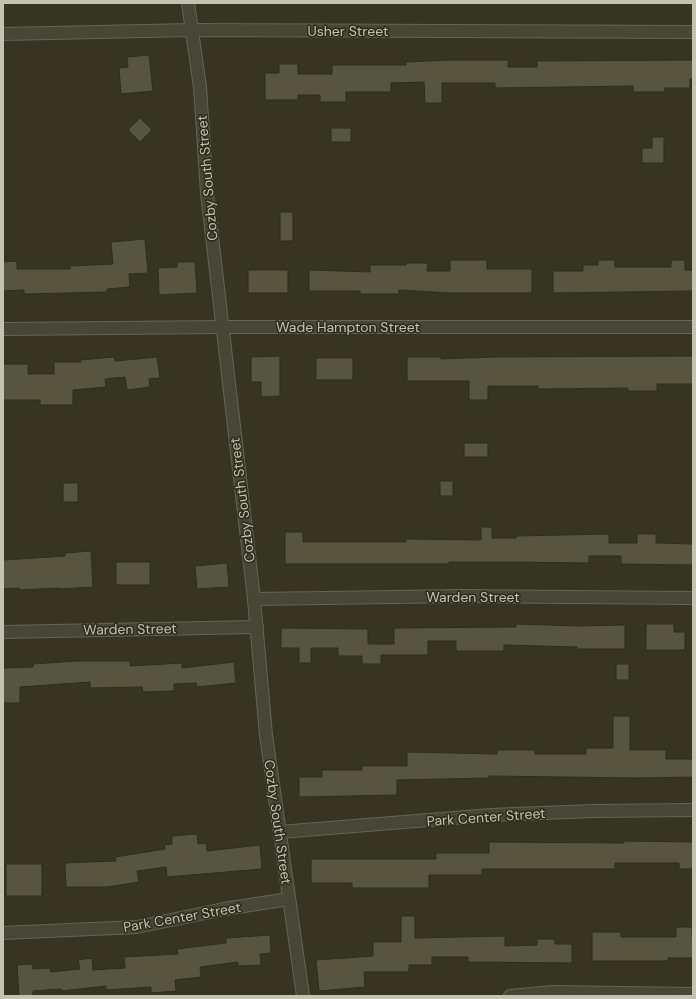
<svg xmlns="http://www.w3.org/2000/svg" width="696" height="999" font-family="'DM Sans',sans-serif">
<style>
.building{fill:#57553f;stroke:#2f2d1d}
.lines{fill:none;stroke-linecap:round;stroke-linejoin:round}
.street-casing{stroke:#666454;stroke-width:14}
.street{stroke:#484636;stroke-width:12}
.labels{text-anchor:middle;stroke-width:3;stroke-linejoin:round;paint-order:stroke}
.street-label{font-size:14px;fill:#c4c3b1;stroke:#2d2b1b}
</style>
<rect width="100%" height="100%" fill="#373522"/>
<g class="building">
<polygon points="149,55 153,91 121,94 119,68 128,67 127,57"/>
<polygon points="450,60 508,60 508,67 537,67 537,61 693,60 693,79 690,79 690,88 665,88 665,92 633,92 633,86 495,88 495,83 442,83 442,103 425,103 424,82 391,83 391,92 346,92 346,102 320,102 320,95 298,95 298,100 265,100 265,73 279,73 279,64 298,64 298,74 332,74 332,65 406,65 406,62"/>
<polygon points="140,118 152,130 140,142 128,130"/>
<rect x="331" y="128" width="20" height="14"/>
<polygon points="652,137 664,137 664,163 642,163 642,148 652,148"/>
<rect x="280" y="212" width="13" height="29"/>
<polygon points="145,239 148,273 129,274 130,287 107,289 107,292 24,294 24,290 3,291 3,262 17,261 17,269 70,269 70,266 113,264 111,242"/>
<polygon points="450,260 487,260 487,269 532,269 532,293 450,293 399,290 399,294 360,294 360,291 309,291 309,270 370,272 370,265 406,265 406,263 428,263 427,271 450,271"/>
<polygon points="598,260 615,260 615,267 671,267 671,260 685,260 685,270 693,270 693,291 553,293 553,271 583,271 583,265 598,265"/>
<polygon points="177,262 195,262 197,293 159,295 158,268 177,267"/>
<rect x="248" y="270" width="40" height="23"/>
<polygon points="280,356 280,396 261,397 261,382 251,382 251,357"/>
<polygon points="693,356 693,384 657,384 657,391 628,391 628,388 538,389 538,386 488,386 488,400 469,400 469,381 407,381 407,357 441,357 441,359 494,357"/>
<polygon points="114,357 115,361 157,357 160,378 149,379 150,387 127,390 125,377 105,379 106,387 73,390 73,405 40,405 40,400 3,400 3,364 28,364 28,374 54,374 54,362 81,362 80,360"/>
<rect x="316" y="358" width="37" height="22"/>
<rect x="464" y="443" width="24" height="14"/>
<rect x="440" y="481" width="13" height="15"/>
<rect x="63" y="483" width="15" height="19"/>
<polygon points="481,527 492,527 492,538 516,538 516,536 609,534 609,543 637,543 637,534 656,534 656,543 693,544 693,565 621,564 621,556 589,556 589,563 502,562 449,562 449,564 285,564 285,532 303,532 303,542 406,542 406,539 481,540"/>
<polygon points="91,551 93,587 59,589 59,588 19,590 19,588 3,589 3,560 65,556 65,553"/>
<rect x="116" y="562" width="34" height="23"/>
<polygon points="227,563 229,587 197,589 195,566"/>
<polygon points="516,624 577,626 625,625 625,649 577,649 577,647 504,645 504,651 456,651 456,641 428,641 428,655 381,655 381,664 362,664 362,656 338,656 338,648 311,648 311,663 299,663 299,648 281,648 281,628 368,629 368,644 394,644 394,628 516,627"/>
<polygon points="646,624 674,624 674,632 685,632 685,650 646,650"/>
<polygon points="77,661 130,661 130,666 182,663 182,668 234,662 236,683 197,687 196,683 174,684 174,691 143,692 142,687 90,688 90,682 20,687 20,703 3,703 3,668 33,667 33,664"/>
<rect x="616" y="664" width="13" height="16"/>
<polygon points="613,716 630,716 630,750 666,750 666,759 693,759 693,777 637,778 489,776 489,778 397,780 397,795 299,797 299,777 322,777 322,770 362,770 362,766 407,766 407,752 497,754 497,750 535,750 535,754 586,754 586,748 613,748"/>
<polygon points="197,834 198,844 206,843 207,851 260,845 262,869 167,877 166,867 137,871 139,882 107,887 66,887 65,863 116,861 115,857 165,849 164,845 172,844 172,836"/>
<polygon points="624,841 693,842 693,869 679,869 679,863 615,863 615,869 482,869 482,875 429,875 429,888 352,888 352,883 311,883 311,859 436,859 436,853 489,853 489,842 624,843"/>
<rect x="6" y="864" width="36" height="32"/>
<polygon points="401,916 415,916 415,938 505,936 505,946 537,945 537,939 555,939 555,944 572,944 572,963 468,962 468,957 432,957 432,965 409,965 409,972 364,972 365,987 319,991 316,960 373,956 373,942 401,942"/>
<polygon points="676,927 692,927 693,958 668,958 668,961 592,961 592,932 621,932 621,937 676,937"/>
<polygon points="270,935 271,953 260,954 261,965 238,966 238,962 200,967 201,977 175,980 176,991 151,993 151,987 106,990 106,986 61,991 61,989 33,991 33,996 19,996 17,965 32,964 33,969 50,968 51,972 80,969 78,960 92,958 93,970 125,968 124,957 178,954 177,949 226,943 226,938"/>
</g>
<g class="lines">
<g class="street-casing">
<g id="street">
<polyline points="188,3 200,87 207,193 254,599 266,735 303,996"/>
<polyline points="3,34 192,30 693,32"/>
<polyline points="3,329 222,327 693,327"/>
<polyline points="254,599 464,596 693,598"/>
<polyline points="3,632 257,627"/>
<polyline points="280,832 491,815 594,811 693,810"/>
<polyline points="3,933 137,927 224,909 289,899"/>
<polyline points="510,996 553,992 693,994"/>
</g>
</g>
<use href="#street" class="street"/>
</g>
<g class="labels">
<g class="street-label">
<text x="348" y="36">Usher Street</text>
<text transform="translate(207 178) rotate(-95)" y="5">Cozby South Street</text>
<text x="348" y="332">Wade Hampton Street</text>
<text transform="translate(242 500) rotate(-97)" y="5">Cozby South Street</text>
<text x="473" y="602">Warden Street</text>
<text transform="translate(130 629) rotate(-1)" y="5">Warden Street</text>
<text transform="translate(486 817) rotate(-4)" y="5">Park Center Street</text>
<text transform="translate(278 822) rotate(82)" y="5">Cozby South Street</text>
<text transform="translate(182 917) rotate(-10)" y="5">Park Center Street</text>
</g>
</g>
<rect width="696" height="999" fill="none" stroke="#c4c3b1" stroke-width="8"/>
</svg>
